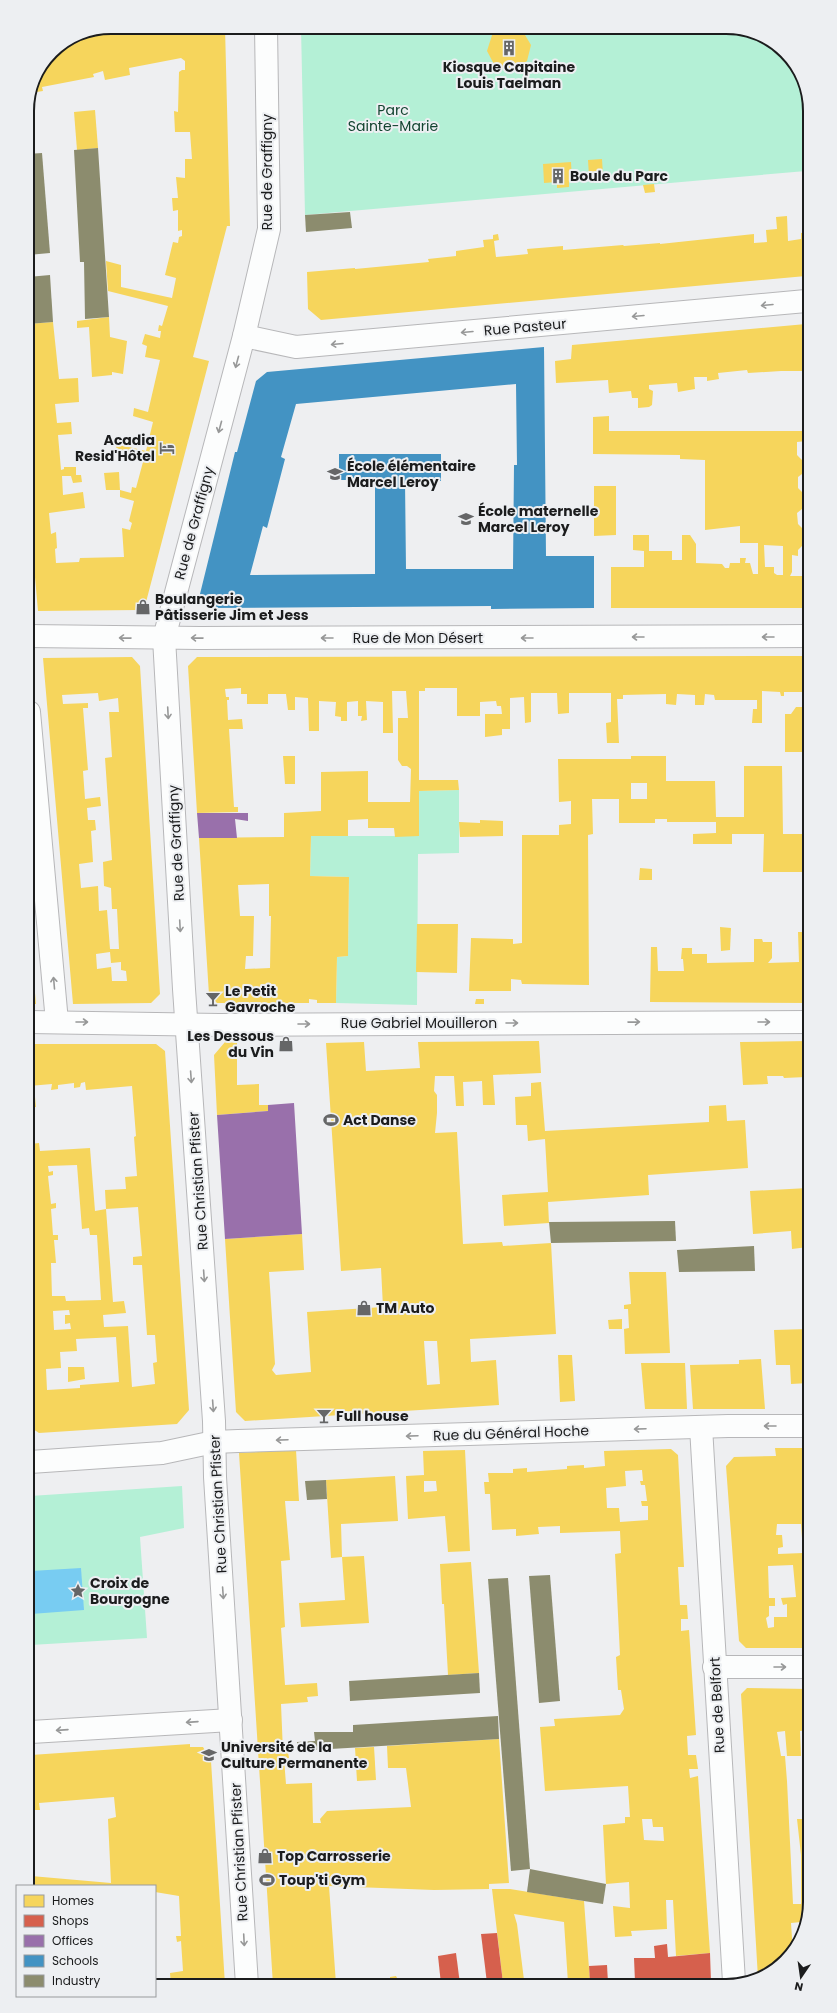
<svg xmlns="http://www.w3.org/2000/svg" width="837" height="2013" font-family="Poppins,sans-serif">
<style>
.green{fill:#b4f0d6}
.water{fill:#78ccf2}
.homes{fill:#f6d55c;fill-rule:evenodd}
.shops{fill:#d6604d}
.offices{fill:#9970ab}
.schools{fill:#4393c3;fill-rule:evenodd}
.industry{fill:#8c8c6e}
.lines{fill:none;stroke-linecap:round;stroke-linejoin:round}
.street-casing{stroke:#b7b7b9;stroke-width:24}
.secondary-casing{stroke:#b7b7b9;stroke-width:24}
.street{stroke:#fcfdfd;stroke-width:22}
.secondary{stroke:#fcfdfd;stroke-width:22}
.oneway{stroke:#979898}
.labels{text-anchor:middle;stroke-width:4;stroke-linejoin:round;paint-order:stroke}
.poi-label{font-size:14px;font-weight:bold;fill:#1b1c1d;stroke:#edeff2;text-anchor:start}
.park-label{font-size:14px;fill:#124430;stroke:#edeff2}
.street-label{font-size:14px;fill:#1b1c1d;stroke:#edeff2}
.rim{fill:none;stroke:#1b1c1d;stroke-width:2}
</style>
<rect width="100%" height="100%" fill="#eeeff1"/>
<g class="green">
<polygon points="301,27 732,27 777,44 806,84 806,171 305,215"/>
<polygon points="459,790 459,853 418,854 417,1005 336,1003 337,957 348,956 349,877 310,876 311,836 419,836 419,791"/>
<polygon points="182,1486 184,1528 140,1537 147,1638 31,1645 30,1496"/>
</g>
<polygon class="water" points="81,1568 84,1610 31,1614 31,1571"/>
<g class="homes">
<polygon points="111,27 225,27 230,226 227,226 193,357 209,361 145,606 140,610 38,611 28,498 28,324 53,322 59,379 78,378 79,402 55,404 57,423 71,422 72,434 58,435 61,470 64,469 64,467 76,467 76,475 81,475 82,482 73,483 71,476 62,476 63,495 83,492 85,508 49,513 51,534 56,532 57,548 55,549 56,563 79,562 80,558 124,557 122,528 130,530 132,523 129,521 134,501 120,497 120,490 131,493 132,487 136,488 143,462 117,455 116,444 146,451 153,422 133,416 134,408 148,412 160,360 145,357 147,346 142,344 145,334 160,338 161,331 158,331 159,325 162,326 168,306 108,291 106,261 121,265 121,287 172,298 176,278 165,275 173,242 178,243 179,237 182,236 182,230 178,231 178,210 173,211 172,198 178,198 176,177 185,178 185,159 192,159 190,132 175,132 174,111 178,112 179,72 182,70 185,70 185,61 181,58 129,68 130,75 105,80 103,71 93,74 94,77 42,87 43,91 30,93 33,79 52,51 79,33"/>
<polygon points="505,27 522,30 531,45 527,61 511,71 495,66 487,51 493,32"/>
<polygon points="95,110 98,148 77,150 74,112"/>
<polygon points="602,159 603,175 589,176 588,160"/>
<polygon points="571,162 572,180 569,181 569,187 557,188 557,182 544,183 543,164"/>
<polygon points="654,184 655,192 645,193 643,185"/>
<polygon points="787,216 788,241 801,239 801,233 806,232 806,276 321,320 308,309 307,272 355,268 355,269 429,262 428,259 456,256 456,251 484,247 483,240 493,239 493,235 498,234 499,240 494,241 496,257 528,254 527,249 563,246 563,250 623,245 624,246 660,243 660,244 754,234 754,243 767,242 766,230 777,229 776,217"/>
<polygon points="109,317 110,337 127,341 123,374 112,372 112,375 92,377 89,327 77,328 77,321"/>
<polygon points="806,324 806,371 781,371 748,373 747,370 718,373 719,379 707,381 707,377 694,377 695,389 678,392 677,383 649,385 649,389 653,391 652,405 649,407 638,408 638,398 632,398 631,391 609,393 608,380 556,383 555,361 571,359 572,345"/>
<path d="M609,416V431H806V441L797,442V455L802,460V474L798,477V488L802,492V509L797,513L798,524L802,528V546L798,550V556L792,555V572L790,576H807V608H611V567H644V551L633,550V535H649V551H672V560H682V535H690L696,544V563L722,564L725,568H729L730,563H740V558H746L745,563H750L753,574H758V543H740V526L705,530V460L680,459V455L593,454V417ZM764,545L783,546V575H777L774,573V567H765Z"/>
<polygon points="119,472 120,490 106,490 104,473"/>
<polygon points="594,486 616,486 616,535 594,536"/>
<path d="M807,656V692H784V696H781L780,692L762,691V723H752L753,709H757V700H715L714,695L705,694L704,705H695V695L677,694L676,705L666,704V694L623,695V699H617L619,743H607L606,723L611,722V693H569V713L558,714L557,693H531V722L525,723L524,697L510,698V729H502V735L485,737V714H502L501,706H497L496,701L480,702V716H457V688H425V691H419V780H458L459,790L419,791V836L395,837L394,828H368V819L348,820V836H311L310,876L349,877L348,956L337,957L336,1003H317V1000L309,999V1003H217L209,995L199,838L284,837V813L321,811V772L368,771V802H410L411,769L407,766H402L398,760V718H408L406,691H392L393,733H383V702L366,701L367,720L361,721L362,716H358V701L347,702V721H341V717L335,716L336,702L319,701V731H309L308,698L295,697V710H288L286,694H268V704H247V694H241V688L225,689L226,697H229V700H227L228,720L242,719L243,729H229L234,807H238V812L197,813L188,666L197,657ZM269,884V916H271L270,968L245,969L246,956H253L254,916H240L238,885Z"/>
<path d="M132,657L140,666L160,994L151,1003L73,1004L43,658ZM98,693L99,701L118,698L119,712H109L112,757L105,758L112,860L103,862L104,886L111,888L112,909H117L119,949H110L107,910L99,911L98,886L81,888L79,864L93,862L91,831L96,830L95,820H88L87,808L101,806L100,797L85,799L83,771L88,770L83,708H88V703L63,704L62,695ZM110,952L111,963L121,962V970L126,971L127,981H112L111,967L97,969L96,954Z"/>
<polygon points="796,707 807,707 807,752 785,752 785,714 791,714"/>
<polygon points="283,756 295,756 295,784 285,784"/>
<path d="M631,756H666V781H715L716,817H744V766H782L783,834H807L808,872H763L764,834H732V844H693V834L716,833V822H667V819H655V823H619V799H592L593,834L588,835L589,985L522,984L521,980L511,979V991H469L471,938L513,939V944L522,943V835H559V825L571,824V801L559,802L558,759H631ZM631,783H647V799H631Z"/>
<polygon points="480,820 503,821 503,836 460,837 459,822 480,823"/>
<polygon points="640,868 652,869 652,880 639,880"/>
<polygon points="417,924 458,924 457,973 416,972"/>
<polygon points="720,927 731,928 730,950 721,951"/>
<polygon points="798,932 808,932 808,1003 650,1002 651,947 657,947 658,971 684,971 683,959 681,959 682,948 692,948 692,954 707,954 707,963 754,962 754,939 762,939 763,942 772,942 772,958 768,963 799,962"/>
<polygon points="29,940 30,940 36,1004 29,1004"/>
<polygon points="476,999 484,999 484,1004 475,1004"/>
<path d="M539,1041L541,1073L493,1075L495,1105H483L482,1081L463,1082L464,1106H456L454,1076H435L434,1091L437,1095V1113L435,1133L457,1132L463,1244L502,1242L503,1246L551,1243L556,1334L470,1339L471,1362L496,1360L499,1405L245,1421L236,1412L225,1239L302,1234L304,1270L269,1272L275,1364L272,1370L276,1375L311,1372L307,1312L383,1307L381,1268L341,1271L326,1043L364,1042L366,1071L420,1068L418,1042ZM424,1341H437L440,1384L427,1385Z"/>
<polygon points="808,1041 808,1092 806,1077 784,1078 783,1076 767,1076 768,1084 743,1085 740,1042"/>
<polygon points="225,1042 237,1043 237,1085 259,1084 259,1105 268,1105 268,1111 217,1115 214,1055"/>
<path d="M29,1044H156L165,1051L189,1410L177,1424L39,1433L30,1427V1144L39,1143L40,1151L90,1148L95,1211L106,1209L113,1302L124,1301L126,1313L103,1315L104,1327L128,1326L132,1387L155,1384L153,1363L157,1362L155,1335H147L142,1265H133V1257L142,1256L138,1207L106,1209L105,1190L126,1189L125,1177L137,1176L134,1137L136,1136L132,1086L86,1090L85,1082L81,1083L80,1087L74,1088V1083L58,1085V1089L51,1090L52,1084L29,1086ZM77,1165L82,1229L89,1228L90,1235H97L101,1300L66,1301L65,1296H52L51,1263H56L54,1240H58V1235H53L51,1209L56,1208V1203L51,1204L48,1176L53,1175V1171L49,1172L48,1166ZM69,1310L70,1315H65V1324L70,1323L71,1329L54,1330L53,1311ZM116,1337L119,1382L80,1385V1388L47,1390L46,1369L61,1368L60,1352L77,1351L76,1339Z"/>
<polygon points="541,1082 545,1131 709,1122 709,1106 726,1105 727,1121 745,1120 748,1168 648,1175 649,1195 548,1202 549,1223 504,1226 502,1195 548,1192 545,1139 528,1141 527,1125 516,1125 515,1097 531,1096 531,1083"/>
<polygon points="29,1097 35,1097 36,1107 29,1108"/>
<polygon points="808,1188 808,1247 792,1249 791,1231 753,1234 750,1191"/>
<polygon points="629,1272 666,1272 670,1353 625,1354 624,1329 629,1328 628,1309 624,1309 624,1305 631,1304"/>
<polygon points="622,1319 622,1329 609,1329 608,1320"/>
<polygon points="809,1329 809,1383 791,1384 790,1365 776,1365 774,1330"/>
<polygon points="558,1355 572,1355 575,1401 560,1402"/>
<polygon points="761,1359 765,1409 693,1409 690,1365 739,1364 739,1360"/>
<polygon points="641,1363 685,1363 687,1409 645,1409"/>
<polygon points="68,1367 84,1367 85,1379 68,1382"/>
<path d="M775,1448H809V1596H805L803,1604L804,1615H809V1648H746L739,1641L726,1466L734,1457L776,1456ZM777,1524H801L803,1553L778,1554V1548L783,1547L782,1535H776ZM793,1565L796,1597L781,1598L783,1605L787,1604V1617H774V1627L768,1628L766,1618L769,1616V1606H775V1598H769L768,1566Z"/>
<path d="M671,1449L678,1455L684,1567H678L680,1605H687L688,1619H681V1631L689,1630L696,1735L687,1736L688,1755H696L698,1769H689L690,1778L698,1776L710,1953L676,1956L673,1900H666L667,1929L631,1931L632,1936L615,1937L613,1906L630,1908L629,1882L606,1884L603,1825L625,1823V1817H630L628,1786L545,1791L540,1727L555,1726L554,1719L620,1715L624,1709L621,1690H618L616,1657L620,1655L615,1554L621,1553L620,1531L560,1533V1526L538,1527L539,1534L516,1536V1529L492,1530L490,1494H485L484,1482H489L488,1473H513V1469L527,1468V1472L567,1469V1466L584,1465V1468L605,1466L604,1451ZM642,1470L643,1481H640L641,1485H645L647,1501H641L642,1506H648V1520L620,1522L619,1508H607L606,1488L626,1486L625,1471ZM642,1819H652L653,1827H663L664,1841L644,1840Z"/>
<polygon points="296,1450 299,1501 285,1501 290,1560 281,1561 285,1627 281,1628 285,1685 317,1683 318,1696 307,1697 308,1702 281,1704 283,1752 288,1752 289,1758 284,1759 286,1784 312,1783 313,1823 321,1823 320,1819 327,1811 411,1807 406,1768 388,1768 387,1746 499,1739 509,1883 489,1884 489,1889 434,1890 329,1886 336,1984 273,1985 239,1453"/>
<path d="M465,1450L470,1551L448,1552L445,1516L408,1519L406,1476L424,1475L423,1451ZM424,1481H436L437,1491L424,1492Z"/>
<polygon points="395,1476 398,1521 341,1524 342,1557 331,1558 326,1480"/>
<polygon points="364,1556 369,1623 301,1627 299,1603 345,1600 342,1557"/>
<polygon points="471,1562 479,1673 448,1675 444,1604 442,1604 440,1564"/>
<polygon points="747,1688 809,1689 810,1730 800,1731 801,1756 787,1756 785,1731 777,1732 781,1756 785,1756 787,1781 793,1904 801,1904 801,1855 797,1819 810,1819 810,1902 801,1929 801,1922 791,1923 793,1953 758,1978 741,1694"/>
<polygon points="190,1744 190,1747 203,1747 211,1761 225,1985 171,1985 170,1973 183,1971 181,1941 177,1942 176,1936 181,1936 179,1896 155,1892 155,1886 31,1886 31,1876 111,1883 108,1819 116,1817 114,1797 39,1803 40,1810 31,1810 31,1755"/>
<polygon points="374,1747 376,1780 357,1781 355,1748"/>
<polygon points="492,1889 510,1889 584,1901 590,1982 568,1983 564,1922 514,1914 517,1924 524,1980 517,1981 517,1983 503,1983"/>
<polygon points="396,1976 400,1984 390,1984 390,1977"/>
</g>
<g class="shops">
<polygon points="497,1933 503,1983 487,1983 481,1934"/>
<polygon points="667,1944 668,1957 710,1953 711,1982 635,1982 634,1958 655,1958 654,1946"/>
<polygon points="456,1953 460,1984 441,1984 438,1956"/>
<polygon points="607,1965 608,1983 590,1983 589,1966"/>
</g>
<g class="offices">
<polygon points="197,813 248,813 248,821 235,819 237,838 199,838"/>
<polygon points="294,1103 302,1234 225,1239 217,1115 268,1111 268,1105"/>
</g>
<path class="schools" d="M544,347L546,556H594V608L491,609V606L207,608L199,598L235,452H237L256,381L267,372ZM516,384L517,465H514L513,569H406L405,481H441V454H339V480H375V574L250,575L263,526L267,528L285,459L281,457L296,404Z"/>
<g class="industry">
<polygon points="98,148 109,317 85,319 84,262 80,262 74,150"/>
<polygon points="42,153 50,253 28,255 27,154"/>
<polygon points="350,212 352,228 306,232 305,215"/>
<polygon points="50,275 53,322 28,324 28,277"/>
<polygon points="675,1221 676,1241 551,1243 549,1222"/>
<polygon points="754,1246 755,1271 679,1272 677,1250"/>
<polygon points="326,1480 327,1499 307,1500 305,1481"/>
<polygon points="550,1575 560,1701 539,1703 529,1576"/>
<polygon points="508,1578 530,1869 511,1871 488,1579"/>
<polygon points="479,1673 480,1693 350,1701 349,1681"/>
<polygon points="498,1716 499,1739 297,1751 297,1742 315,1741 314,1732 353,1732 353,1725"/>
<polygon points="530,1869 606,1884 603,1904 527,1892"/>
</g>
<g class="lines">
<g class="street-casing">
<g id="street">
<polyline points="244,336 296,347 806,301"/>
<polyline points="29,712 57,1022"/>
<polyline points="701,1427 734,1982"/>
<polyline points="30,1462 162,1453 214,1442 238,1441 728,1426 809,1426"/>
<polyline points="714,1667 809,1667"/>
<polyline points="31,1732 231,1720"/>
<polyline points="247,1985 215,1477 214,1421 184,989 164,638 244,336 269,229 266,27"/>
</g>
</g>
<g class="secondary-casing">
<g id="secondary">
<polyline points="28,636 200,638 807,636"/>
<polyline points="29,1022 219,1025 808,1022"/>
</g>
</g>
<use href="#street" class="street"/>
<use href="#secondary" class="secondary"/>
</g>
<defs><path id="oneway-shaft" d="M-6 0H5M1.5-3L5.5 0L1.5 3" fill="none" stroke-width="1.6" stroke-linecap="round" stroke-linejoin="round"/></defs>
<g class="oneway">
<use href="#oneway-shaft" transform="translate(767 305) rotate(175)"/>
<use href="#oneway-shaft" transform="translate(638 316) rotate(175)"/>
<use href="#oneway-shaft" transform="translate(467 332) rotate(175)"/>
<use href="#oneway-shaft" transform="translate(337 344) rotate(175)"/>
<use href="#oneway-shaft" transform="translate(237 362) rotate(105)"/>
<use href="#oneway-shaft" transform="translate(220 427) rotate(105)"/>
<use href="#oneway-shaft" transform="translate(638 637) rotate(180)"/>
<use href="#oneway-shaft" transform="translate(768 637) rotate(180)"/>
<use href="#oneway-shaft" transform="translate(125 638) rotate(-179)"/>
<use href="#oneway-shaft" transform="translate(197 638) rotate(-179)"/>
<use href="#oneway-shaft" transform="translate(327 638) rotate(180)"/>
<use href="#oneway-shaft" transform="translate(527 638) rotate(180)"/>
<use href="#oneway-shaft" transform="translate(168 713) rotate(87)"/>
<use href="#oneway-shaft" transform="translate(180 926) rotate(87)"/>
<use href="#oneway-shaft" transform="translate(54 983) rotate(-95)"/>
<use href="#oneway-shaft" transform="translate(82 1022)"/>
<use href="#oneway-shaft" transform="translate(634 1022) rotate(-1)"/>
<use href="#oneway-shaft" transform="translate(764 1022)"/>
<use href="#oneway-shaft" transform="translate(512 1023)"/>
<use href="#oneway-shaft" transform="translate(304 1024)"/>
<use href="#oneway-shaft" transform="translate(191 1077) rotate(86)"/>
<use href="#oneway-shaft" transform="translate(204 1276) rotate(86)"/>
<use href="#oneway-shaft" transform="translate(213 1406) rotate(86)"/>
<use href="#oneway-shaft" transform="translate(770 1426) rotate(-180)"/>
<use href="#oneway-shaft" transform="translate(640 1429) rotate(178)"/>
<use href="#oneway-shaft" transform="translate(412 1436) rotate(178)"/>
<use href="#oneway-shaft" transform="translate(282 1440) rotate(178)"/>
<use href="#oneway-shaft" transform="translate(223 1593) rotate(86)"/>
<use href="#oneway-shaft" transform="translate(780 1667)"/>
<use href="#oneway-shaft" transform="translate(192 1722) rotate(176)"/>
<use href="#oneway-shaft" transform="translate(62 1730) rotate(176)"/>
<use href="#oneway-shaft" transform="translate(244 1940) rotate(87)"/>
</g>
<defs>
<g id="building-bare" transform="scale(1.2)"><path d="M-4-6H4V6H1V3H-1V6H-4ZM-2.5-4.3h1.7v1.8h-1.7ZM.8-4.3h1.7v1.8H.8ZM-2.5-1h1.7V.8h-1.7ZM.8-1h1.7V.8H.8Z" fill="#656667" stroke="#edeff2" stroke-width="2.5" paint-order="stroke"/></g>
<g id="hotel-bare" transform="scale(1.2)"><path d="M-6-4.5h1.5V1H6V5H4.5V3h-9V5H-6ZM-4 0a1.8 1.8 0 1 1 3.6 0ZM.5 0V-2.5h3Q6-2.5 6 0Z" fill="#656667" stroke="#edeff2" stroke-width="2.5" paint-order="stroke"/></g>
<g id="school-bare" transform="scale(1.2)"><path d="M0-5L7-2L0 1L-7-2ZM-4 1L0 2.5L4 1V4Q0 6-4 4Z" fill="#656667" stroke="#edeff2" stroke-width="2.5" paint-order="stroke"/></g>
<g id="shop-bare" transform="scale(1.2)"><path d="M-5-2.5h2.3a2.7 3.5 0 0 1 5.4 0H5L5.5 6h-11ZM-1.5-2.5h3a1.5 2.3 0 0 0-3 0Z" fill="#656667" stroke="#edeff2" stroke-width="2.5" paint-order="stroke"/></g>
<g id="bar-bare" transform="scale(1.2)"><path d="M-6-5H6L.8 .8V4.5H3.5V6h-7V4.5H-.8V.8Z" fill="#656667" stroke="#edeff2" stroke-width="2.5" paint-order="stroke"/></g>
<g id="stadium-bare" transform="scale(1.2)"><path d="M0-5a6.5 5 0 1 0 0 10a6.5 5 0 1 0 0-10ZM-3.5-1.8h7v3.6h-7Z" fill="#656667" stroke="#edeff2" stroke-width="2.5" paint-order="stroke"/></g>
<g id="sight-bare" transform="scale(1.2)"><path d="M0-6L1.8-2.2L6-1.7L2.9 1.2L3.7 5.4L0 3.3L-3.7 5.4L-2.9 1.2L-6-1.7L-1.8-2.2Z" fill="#656667" stroke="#edeff2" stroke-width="2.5" paint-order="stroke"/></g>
<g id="university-bare" transform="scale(1.2)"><path d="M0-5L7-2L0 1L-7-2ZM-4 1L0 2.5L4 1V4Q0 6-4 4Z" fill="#656667" stroke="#edeff2" stroke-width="2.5" paint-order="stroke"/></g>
</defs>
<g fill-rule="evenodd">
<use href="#building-bare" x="509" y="48"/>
<use href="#building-bare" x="558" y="176"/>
<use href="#hotel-bare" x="167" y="448"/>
<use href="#school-bare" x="335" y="474"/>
<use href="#school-bare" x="466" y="519"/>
<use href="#shop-bare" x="143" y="607"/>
<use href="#bar-bare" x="213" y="999"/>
<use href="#shop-bare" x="286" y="1044"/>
<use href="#stadium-bare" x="331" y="1120"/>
<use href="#shop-bare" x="364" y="1308"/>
<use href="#bar-bare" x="324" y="1416"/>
<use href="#sight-bare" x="78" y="1591"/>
<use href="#university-bare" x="209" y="1755"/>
<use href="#shop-bare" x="265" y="1856"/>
<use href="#stadium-bare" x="267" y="1880"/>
</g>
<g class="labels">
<g class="poi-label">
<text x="509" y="72" text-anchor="middle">Kiosque Capitaine<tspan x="509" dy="16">Louis Taelman</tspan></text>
<text x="570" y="181">Boule du Parc</text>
<text x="155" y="445" text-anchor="end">Acadia<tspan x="155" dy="16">Resid'Hôtel</tspan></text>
<text x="347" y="471">École élémentaire<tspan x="347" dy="16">Marcel Leroy</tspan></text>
<text x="478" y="516">École maternelle<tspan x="478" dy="16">Marcel Leroy</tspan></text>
<text x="155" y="604">Boulangerie<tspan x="155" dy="16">Pâtisserie Jim et Jess</tspan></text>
<text x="225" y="996">Le Petit<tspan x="225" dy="16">Gavroche</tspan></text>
<text x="274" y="1041" text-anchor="end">Les Dessous<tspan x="274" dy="16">du Vin</tspan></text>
<text x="343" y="1125">Act Danse</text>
<text x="376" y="1313">TM Auto</text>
<text x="336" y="1421">Full house</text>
<text x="90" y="1588">Croix de<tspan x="90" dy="16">Bourgogne</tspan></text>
<text x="221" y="1752">Université de la<tspan x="221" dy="16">Culture Permanente</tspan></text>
<text x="277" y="1861">Top Carrosserie</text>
<text x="279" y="1885">Toup'ti Gym</text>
</g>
<g class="park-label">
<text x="393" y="115">Parc<tspan x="393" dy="16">Sainte-Marie</tspan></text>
</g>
<g class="street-label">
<text transform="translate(267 172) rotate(-90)" y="5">Rue de Graffigny</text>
<text transform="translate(525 327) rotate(-5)" y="5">Rue Pasteur</text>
<text transform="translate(194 523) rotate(-75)" y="5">Rue de Graffigny</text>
<text x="418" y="643">Rue de Mon Désert</text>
<text transform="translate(176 843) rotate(-93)" y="5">Rue de Graffigny</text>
<text x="419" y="1028">Rue Gabriel Mouilleron</text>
<text transform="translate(198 1181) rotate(-94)" y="5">Rue Christian Pfister</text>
<text transform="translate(511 1433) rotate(-2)" y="5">Rue du Général Hoche</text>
<text transform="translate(218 1504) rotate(-93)" y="5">Rue Christian Pfister</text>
<text transform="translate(717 1705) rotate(-93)" y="5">Rue de Belfort</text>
<text transform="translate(239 1852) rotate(-93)" y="5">Rue Christian Pfister</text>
</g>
</g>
<path d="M0 0H837V2013H0ZM111 34H726A77 77 0 0 1 803 111V1902A77 77 0 0 1 726 1979H111A77 77 0 0 1 34 1902V111A77 77 0 0 1 111 34Z" fill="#edeff2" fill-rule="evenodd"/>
<path class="rim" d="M111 34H726A77 77 0 0 1 803 111V1902A77 77 0 0 1 726 1979H111A77 77 0 0 1 34 1902V111A77 77 0 0 1 111 34Z"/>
<rect x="16" y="1885" width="140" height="112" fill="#edeff2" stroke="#999b9d"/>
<rect x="24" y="1895" width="20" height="12" fill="#f6d55c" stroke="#999b9d"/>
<text x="52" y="1905" font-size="12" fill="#1b1c1d">Homes</text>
<rect x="24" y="1915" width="20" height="12" fill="#d6604d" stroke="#999b9d"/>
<text x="52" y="1925" font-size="12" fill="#1b1c1d">Shops</text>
<rect x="24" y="1935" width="20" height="12" fill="#9970ab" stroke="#999b9d"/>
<text x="52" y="1945" font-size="12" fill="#1b1c1d">Offices</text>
<rect x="24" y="1955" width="20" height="12" fill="#4393c3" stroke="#999b9d"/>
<text x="52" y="1965" font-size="12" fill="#1b1c1d">Schools</text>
<rect x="24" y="1975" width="20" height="12" fill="#8c8c6e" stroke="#999b9d"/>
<text x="52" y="1985" font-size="12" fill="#1b1c1d">Industry</text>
<g transform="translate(801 1977) rotate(193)" stroke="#edeff2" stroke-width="3" paint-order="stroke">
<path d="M0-3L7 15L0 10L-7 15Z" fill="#1b1c1d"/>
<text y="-6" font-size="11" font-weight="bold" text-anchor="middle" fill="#1b1c1d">N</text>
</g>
</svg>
